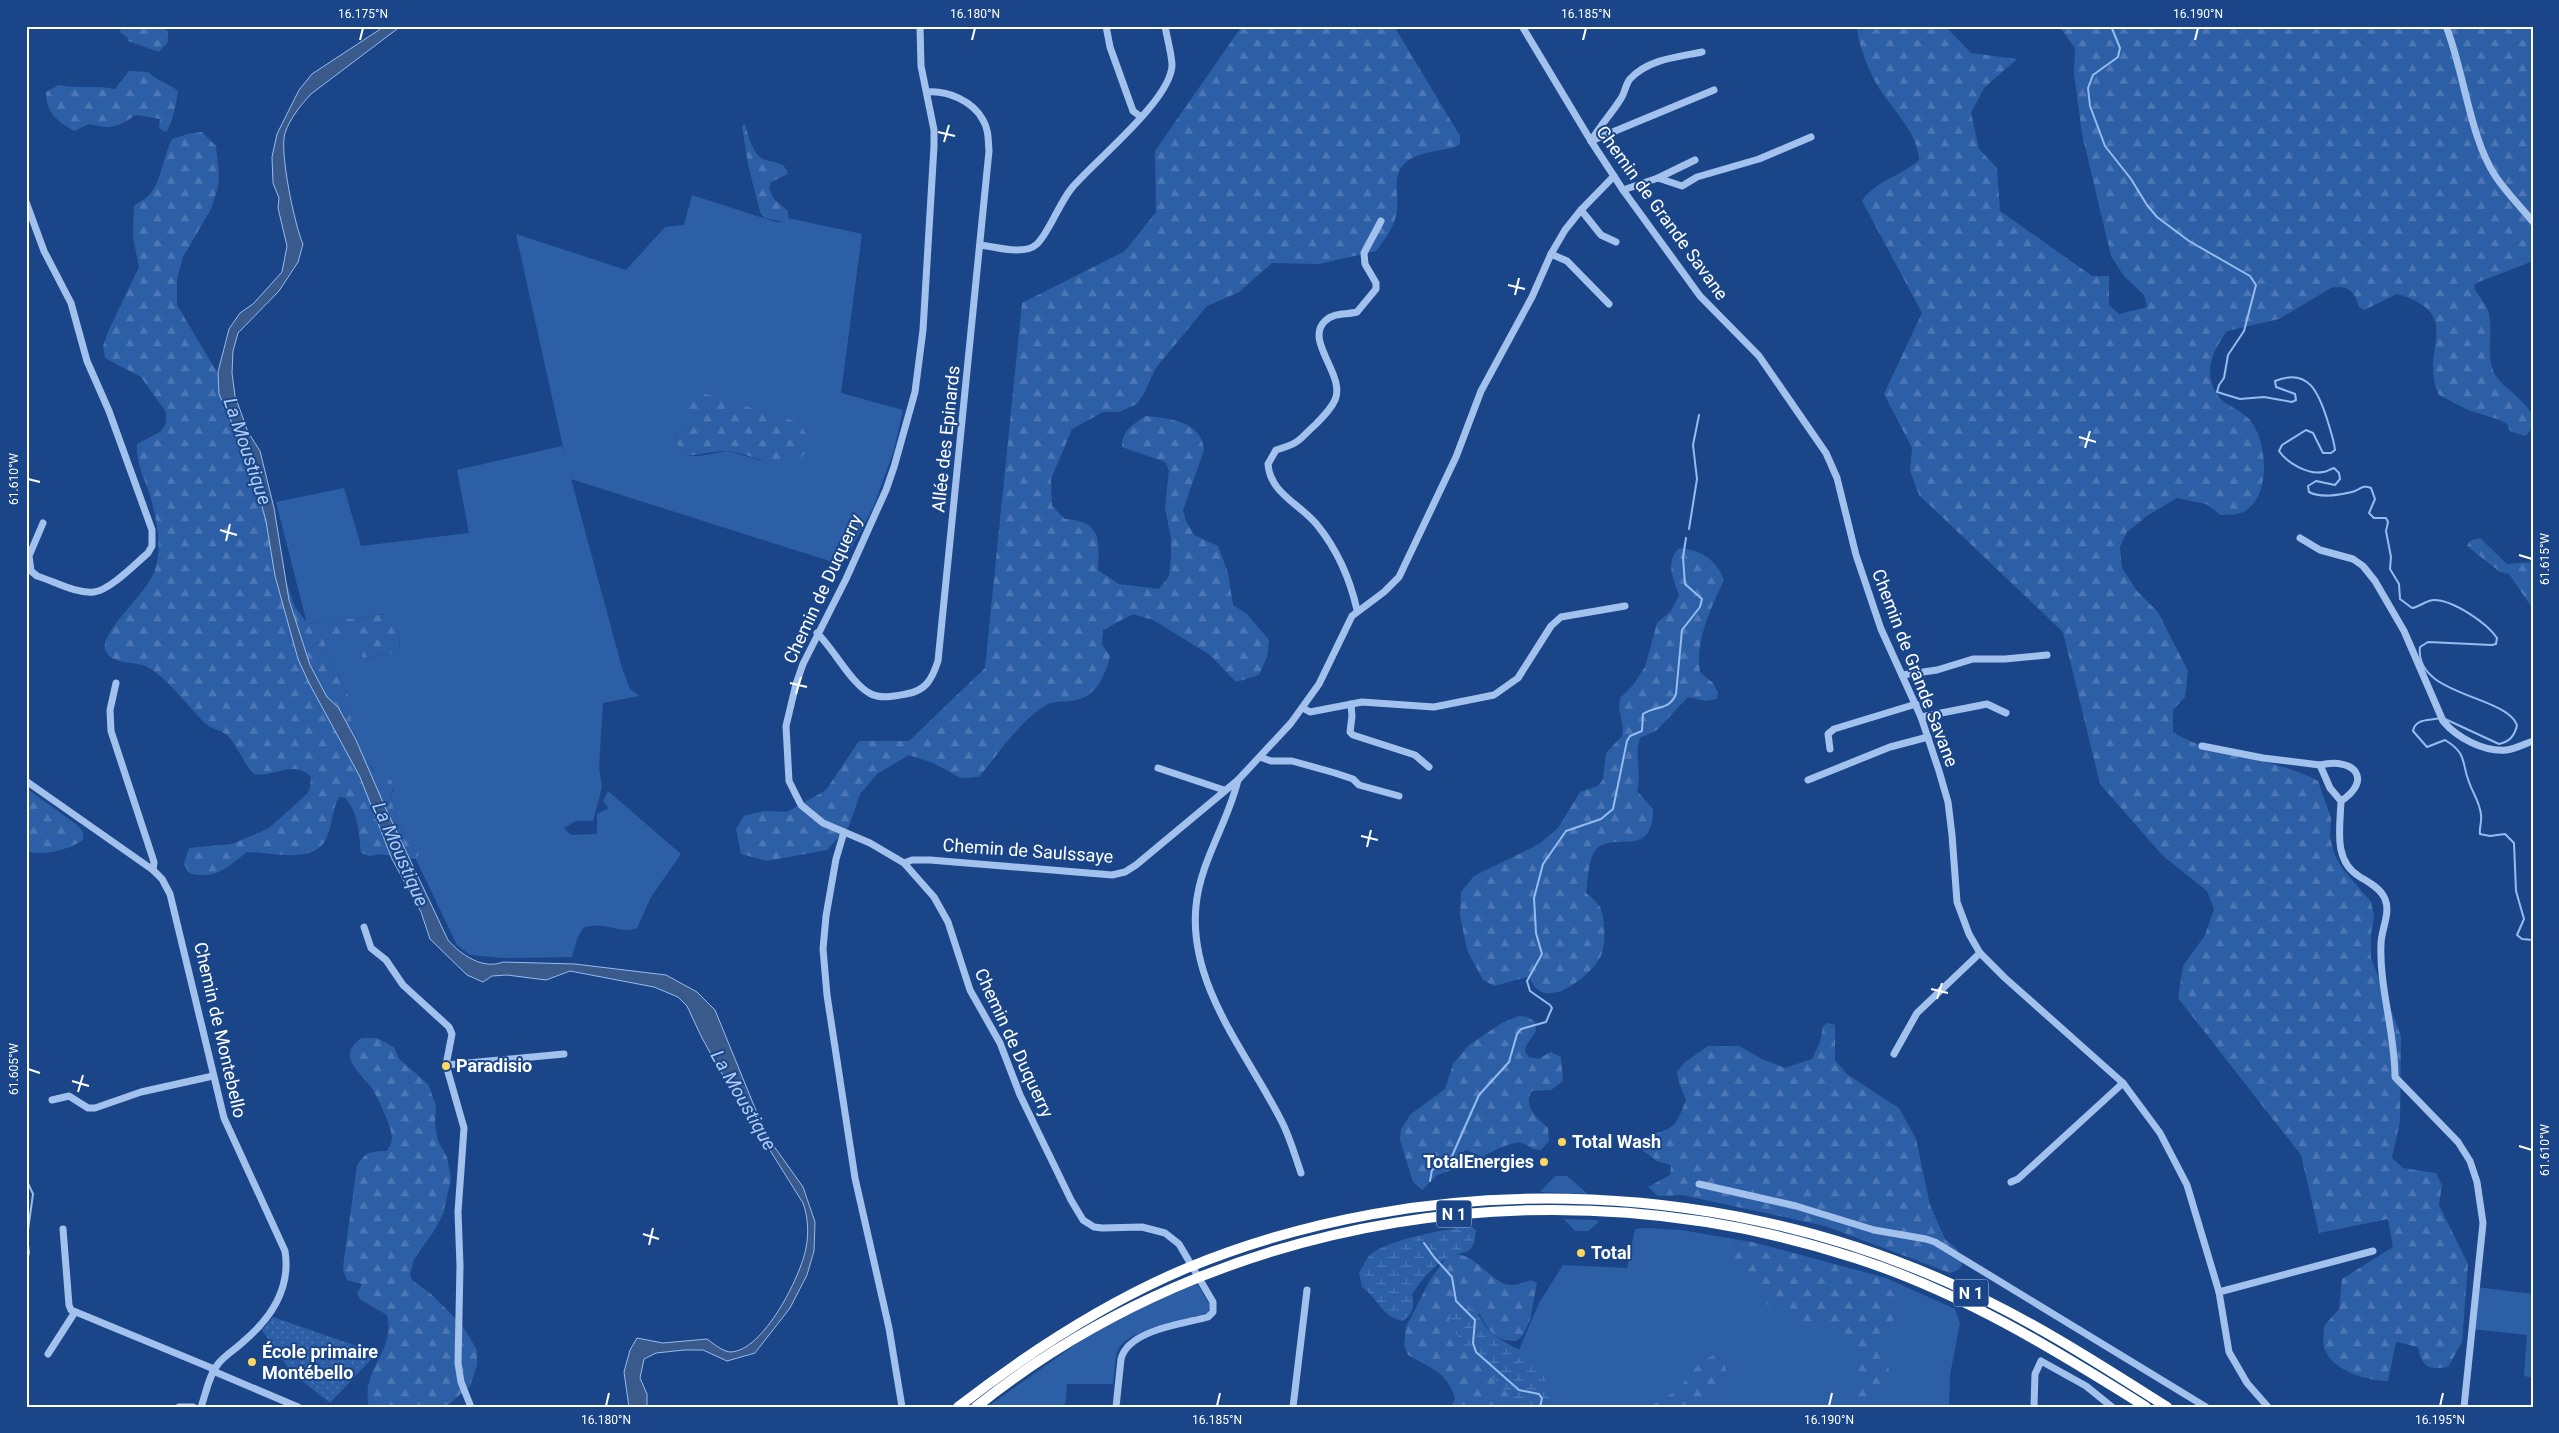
<svg xmlns="http://www.w3.org/2000/svg" width="2559" height="1433" font-family="Roboto,sans-serif">
<style>
.green{fill:#2d5fa7;fill-rule:evenodd}
.forest{fill:url(#forest-firs)}
.wetland{fill:url(#wetland-marsh)}
.garden{fill:url(#garden-dots)}
.water{fill:#3a5a8c;stroke:#96bcef}
.lines{fill:none;stroke-linecap:round;stroke-linejoin:round}
.stream{stroke:#96bcef;stroke-width:2}
.minor{stroke:#a3c1ed;stroke-width:7}
.highway{stroke:#fff;stroke-width:10}
.ticks{fill:none;stroke:#fff;stroke-width:2}
.poi-dot{fill:#ffd75f;stroke:#1a4689;stroke-width:2}
.labels{text-anchor:middle;stroke-width:4;stroke-linejoin:round;paint-order:stroke}
.shield{fill:#1a4689;stroke:#bac8dc;stroke-width:1}
.shield-label{font-size:16px;font-weight:bold;fill:#fff}
.street-label{font-size:18px;fill:#fff;stroke:#1a4689}
.poi-label{font-size:18px;font-weight:bold;fill:#fff;stroke:#1a4689;text-anchor:start}
.water-label{font-size:19px;font-style:italic;fill:#afccf4;stroke:#1a4689}
.neatline{fill:none;stroke:#fff;stroke-width:2}
.ticks-label{font-size:12px;text-anchor:middle;fill:#fff}
</style>
<defs>
<pattern id="forest-firs" width="22" height="20" patternUnits="userSpaceOnUse" patternTransform="scale(1.25)"><rect width="22" height="20" fill="#2d5fa7"/><path d="M5 1l3.5 6h-7zM16 11l3.5 6h-7z" fill="#4c77b4"/></pattern>
<pattern id="wetland-marsh" width="20" height="14" patternUnits="userSpaceOnUse" patternTransform="scale(1.25)"><rect width="20" height="14" fill="#2d5fa7"/><path d="M1 5h8M5 5V1M11 12h8M15 12V8" fill="none" stroke="#4c77b4"/></pattern>
<pattern id="garden-dots" width="8" height="8" patternUnits="userSpaceOnUse" patternTransform="scale(1.25)"><rect width="8" height="8" fill="#2d5fa7"/><path d="M2 2h.1M6 6h.1" fill="none" stroke="#4c77b4" stroke-width="1.8" stroke-linecap="round"/></pattern>
</defs>
<rect width="100%" height="100%" fill="#1a4689"/>
<g class="green">
<path d="M692,195L776,222H784L788,218L862,234L841,393L903,410L894,450L873,508L842,565L571,479L622,668L630,689L639,696L603,703L599,768L602,787L593,821H576L564,828L571,835L597,834V814L609,808L603,801L608,791L681,854L651,897L637,928C618,935 607,920 583,928L577,939L572,957L503,958L470,955L457,945L399,824L390,796L394,789L391,780L377,775L364,757L352,726L348,695L332,662L326,657L325,640L350,635L363,658L390,654L399,649C401,635 396,622 385,614L307,624L276,502L344,488L361,546L469,533L457,470L562,446L565,456L516,234L626,270L665,227L684,225ZM689,421L763,461L728,451L699,456H682L674,437Z"/>
<polygon points="1555,1176 1567,1176 1588,1194 1540,1192"/>
<polygon points="1564,1219 1597,1220 1599,1222 1588,1231 1575,1231"/>
<path d="M1647,1228L1681,1230L1752,1242L1886,1278L1955,1309L1960,1323L1950,1375L1949,1407H1552C1551,1383 1536,1365 1519,1350L1539,1303L1563,1265L1627,1268L1635,1229Z"/>
<path d="M1197,1284L1210,1305L1207,1313C1182,1321 1137,1327 1120,1346C1114,1354 1115,1375 1113,1384H1067L1065,1407H987L1096,1330L1155,1301Z"/>
<polygon points="2476,1287 2533,1294 2533,1378 2524,1376 2527,1335 2472,1329"/>
</g>
<g class="forest">
<polygon points="122,26 163,26 168,32 168,42 159,52 128,41 128,38 120,32"/>
<path d="M1242,26H1394L1460,136V144L1455,147C1440,151 1418,152 1406,162C1391,175 1399,192 1397,209C1396,225 1385,239 1376,251L1319,264L1272,263L1239,292L1207,306L1155,369L1145,392L1137,404L1119,412H1103L1072,429L1051,479L1052,506L1065,519C1102,522 1099,539 1098,570L1119,584L1159,589L1169,576L1171,557V538L1165,508L1169,470L1165,462L1122,447C1122,430 1133,425 1145,416C1168,418 1202,421 1204,450L1183,510L1186,521L1194,535L1218,546L1228,573L1233,605L1247,614L1269,640L1267,657L1259,675L1236,682L1210,655L1153,620L1133,614L1103,630L1102,644L1110,656C1105,677 1095,699 1071,701C1064,702 1054,701 1048,704C1020,720 999,753 979,777L961,778L933,763L909,755L877,774L860,794L849,826L827,850L767,861L741,854L736,829L744,816L763,811L787,812L826,790L859,741H909L985,668L1022,303L1125,251L1156,212L1155,151Z"/>
<path d="M1857,26H1945L1971,53L2017,59L1984,88L1971,113L1979,149L1997,168L2000,211L2092,276H2109V305L2119,314L2147,307L2144,295L2124,276L2111,256L2082,134L2074,73L2075,48L2059,26H2533V261L2476,283L2474,287C2478,297 2487,303 2489,314C2494,336 2483,361 2499,380C2511,394 2551,417 2525,436L2510,431L2507,424L2500,420L2468,410L2439,395C2417,350 2468,315 2397,294L2364,310L2359,307C2355,292 2348,284 2331,288L2279,319L2227,331C2217,345 2205,364 2212,384C2220,407 2234,404 2249,419C2268,440 2272,498 2243,512C2237,515 2227,515 2221,515L2206,504L2177,498L2147,516L2127,532L2120,547L2122,568L2137,591L2158,612L2188,671L2185,697L2173,710V732C2218,760 2273,756 2318,781L2331,818L2330,837L2334,853L2342,868L2371,902L2374,916L2371,934V958L2401,1036L2400,1121L2392,1158L2403,1168L2436,1173L2442,1185L2439,1205L2468,1264L2462,1342L2448,1367C2428,1370 2422,1367 2418,1347L2396,1342L2388,1381C2368,1381 2333,1371 2325,1350C2322,1343 2324,1333 2324,1326L2339,1309L2342,1279L2393,1247L2388,1219L2319,1233L2301,1155L2178,998L2183,966L2205,935L2214,909L2207,891L2163,856L2100,784L2063,632L1919,495L1910,471L1912,448L1884,394L1922,313L1862,201C1876,180 1900,177 1919,160C1918,134 1895,112 1881,91C1870,74 1858,46 1857,26Z"/>
<path d="M129,71L148,72C157,81 168,83 178,91C176,103 173,123 166,132L159,128L160,119L136,115C117,127 112,130 89,124L74,131C56,120 46,113 46,92L59,85C78,89 96,85 115,89Z"/>
<path d="M745,124C748,134 752,153 763,159C774,164 784,160 788,174L771,182L769,189L774,199L788,211V218L784,222L765,218L760,212L748,164L742,126Z"/>
<path d="M202,132L216,146L219,175L218,187L211,209L183,257L177,279V305L234,401L282,570L295,607L308,624L385,614C397,619 400,637 399,649L390,654L363,658L350,636L325,640L326,656L332,662L348,695L352,726L364,757L374,772L391,780L394,786L390,796L399,824L404,835L419,852L418,856L414,859L380,854L370,856L361,853C359,834 359,813 345,798L339,797C331,810 333,827 325,841C312,864 268,852 247,852C226,868 216,880 189,873L184,864L189,848L232,844L249,837L269,828L307,794L310,788L311,777C295,759 273,778 254,774C243,763 239,748 228,736C222,730 212,730 205,723C189,708 165,674 145,666C134,661 109,665 105,649C101,630 148,593 155,570C163,545 156,516 149,492C143,475 136,462 137,444L160,432L166,424V412L141,377L105,358L103,346L108,332L139,267L133,237L134,206C139,202 146,199 150,194C160,184 164,155 172,139L188,134Z"/>
<path d="M695,391L798,422L806,434L808,450C788,477 753,454 728,451C717,450 696,456 682,456L674,437L689,421L680,401Z"/>
<polygon points="2480,538 2507,564 2533,562 2533,609 2509,574 2500,572 2467,546 2470,541"/>
<path d="M1679,548C1701,550 1716,559 1724,580C1711,608 1695,641 1700,672L1713,683L1718,692L1717,699L1706,701L1688,697L1657,730L1640,738C1634,755 1642,773 1637,791L1653,809C1653,864 1608,826 1593,854C1588,864 1588,882 1586,893C1591,897 1597,902 1600,907C1605,919 1606,940 1602,953C1596,971 1556,1005 1537,989C1533,986 1532,980 1527,977L1494,986L1483,980L1467,950L1460,915L1461,892L1474,876L1539,844L1558,828L1580,792L1598,786L1603,779L1606,753L1622,736L1623,727L1619,709L1620,698L1633,685L1645,667L1657,623L1671,611L1679,595C1673,578 1665,562 1679,548Z"/>
<path d="M26,788L77,825L83,832V840C70,849 43,857 28,851Z"/>
<path d="M1519,1016L1528,1017L1535,1022L1536,1031L1526,1046L1525,1052L1529,1057L1538,1059L1551,1052L1561,1057L1563,1081L1551,1090L1532,1091C1522,1106 1538,1119 1548,1128L1549,1141L1541,1150C1531,1150 1530,1146 1522,1143C1514,1140 1490,1152 1483,1157L1466,1150L1461,1153L1455,1165L1449,1171L1437,1175L1422,1190L1413,1182L1400,1140L1401,1129L1411,1114L1445,1089L1453,1064L1469,1045L1502,1023Z"/>
<path d="M1828,1023L1835,1025V1060L1848,1075L1899,1108L1916,1139L1930,1205L1945,1239L1957,1249L1962,1265L1958,1270L1950,1273L1825,1226L1682,1195L1658,1196L1648,1187L1670,1175L1671,1165L1657,1161L1642,1150L1641,1141C1651,1131 1667,1134 1676,1122C1680,1116 1683,1107 1686,1100L1679,1083L1677,1072L1685,1062L1708,1046H1739L1764,1060L1785,1068L1812,1059L1820,1042L1823,1026Z"/>
<path d="M362,1038H377L394,1047L399,1059L428,1084L436,1106L435,1124L438,1141L447,1157L451,1179L443,1214L434,1231L414,1259L410,1275L412,1280L431,1294L462,1325L477,1350V1365L470,1386L446,1407H369C360,1368 396,1353 387,1315L361,1300L357,1294L362,1284L347,1280L343,1270L344,1259L357,1166C365,1152 371,1151 387,1151C389,1146 392,1143 392,1137C391,1126 378,1097 371,1087C360,1071 335,1056 362,1038Z"/>
<path d="M1732,1240L1752,1242L1886,1278L1895,1288L1893,1323L1886,1344L1889,1373L1873,1399L1856,1398C1854,1383 1860,1363 1853,1349C1849,1340 1829,1326 1820,1324C1802,1320 1788,1321 1772,1309C1761,1300 1734,1261 1727,1247Z"/>
<path d="M1455,1254C1479,1255 1491,1285 1512,1285C1518,1285 1525,1282 1531,1280L1537,1283L1530,1320L1523,1335L1516,1341C1493,1340 1490,1332 1479,1313L1463,1345L1506,1390L1515,1407H1451L1455,1398C1446,1370 1431,1369 1408,1355L1404,1345L1406,1327L1430,1280L1446,1258Z"/>
<polygon points="1714,1355 1725,1362 1726,1375 1714,1400 1693,1407 1641,1407 1655,1403 1678,1390 1700,1362"/>
</g>
<g class="wetland">
<path d="M1470,1226L1476,1230C1473,1262 1462,1247 1445,1259C1431,1268 1421,1281 1412,1294C1415,1306 1413,1315 1402,1321C1382,1317 1378,1298 1362,1287L1359,1273C1362,1268 1365,1261 1369,1256C1384,1240 1448,1229 1470,1226Z"/>
<path d="M1460,1301C1478,1306 1479,1321 1492,1333C1500,1340 1508,1344 1518,1349C1539,1362 1551,1383 1552,1407H1515L1506,1392L1463,1345L1449,1322L1452,1307Z"/>
</g>
<polygon class="garden" points="273,1317 377,1353 330,1403 291,1372 262,1330"/>
<path class="water" d="M385,26H401L311,94C301,105 290,118 285,133C279,151 295,227 303,244L298,262L279,291L238,333L233,351L232,373L235,396L248,432L260,451L274,508L289,600L310,665L327,697L338,707L356,740L385,807L448,940C461,955 483,970 503,962L575,964L666,975L697,992L715,1010L766,1135L803,1187L815,1222L814,1251L807,1275L790,1308L755,1353L727,1361L703,1350H684L656,1353L644,1359L640,1378L647,1394V1407H629L624,1372L630,1350L637,1338L663,1343L707,1339C714,1344 722,1351 730,1352C763,1352 801,1276 806,1248C809,1233 808,1217 803,1203L719,1069L701,1036L687,1006L678,997L654,987L570,971L546,980L507,975L492,976L483,982L467,975L430,939L421,912L392,859L360,777L309,683L298,659L275,576L266,521L250,463L219,394L218,372L229,329L240,313L253,304L282,272L287,246L278,208L279,198L273,183L272,157L277,134L299,90L312,74Z"/>
<g class="lines">
<g class="stream">
<path d="M2111,26L2120,48L2118,57L2093,75L2088,88L2090,106L2105,146L2131,179L2147,205L2157,217L2189,241L2250,276L2256,285L2244,331L2228,355L2224,378L2219,385L2217,392L2240,399L2264,397L2292,402L2296,400L2295,394L2276,387L2275,381C2309,367 2319,394 2327,419C2330,429 2334,440 2335,450L2331,453H2323L2313,433L2306,430L2282,445L2279,451C2287,463 2308,475 2323,472C2327,472 2330,469 2334,468L2339,473L2340,479L2335,485L2316,481L2308,486L2309,492C2320,498 2340,495 2352,492C2360,490 2362,484 2371,488L2375,499L2369,513L2374,518H2386L2388,522L2386,531L2391,557L2390,569L2399,584L2400,599L2412,608C2420,607 2426,600 2434,600C2453,600 2487,623 2497,638L2496,644L2492,645L2428,642L2420,647C2414,696 2506,695 2517,725C2515,735 2510,742 2499,744L2445,719"/>
<polyline points="1689,529 1697,479 1693,445 1699,415"/>
<path d="M2440,718C2430,721 2415,718 2413,731L2427,747L2445,740C2468,754 2461,762 2469,782C2473,794 2480,802 2481,815C2482,822 2479,828 2480,834L2490,836L2505,834L2514,843L2516,891L2524,919L2517,935L2522,939L2533,940"/>
<polyline points="26,1179 33,1194 27,1237 29,1253 26,1264"/>
<path d="M1430,1181L1432,1170L1452,1156L1479,1095L1509,1062L1517,1034L1521,1029L1546,1022L1552,1008L1550,1005L1530,991L1527,981L1542,954L1536,933L1534,898L1543,864L1566,831L1601,819L1613,809L1627,741L1630,736L1642,731L1643,714C1656,705 1669,711 1676,694L1682,630L1700,607L1702,599L1685,584L1683,557L1686,538"/>
<polyline points="1424,1243 1434,1257 1452,1277 1456,1301 1475,1320 1473,1343 1476,1352 1519,1390 1539,1394 1542,1398 1540,1407"/>
</g>
<g class="minor">
<path d="M920,26L921,66L934,130V146L923,330L915,392L894,467L886,490L846,579L803,664L796,684L786,726L789,781L801,805L823,823L870,843L904,863L934,897L948,922L970,990L1000,1043L1020,1095L1071,1200L1083,1220L1094,1227L1102,1228L1142,1227L1165,1233L1179,1244L1213,1302V1312L1208,1317C1183,1324 1128,1330 1121,1359L1116,1407"/>
<polyline points="1106,26 1110,47 1133,111 1141,117"/>
<polyline points="1522,26 1591,141 1623,190 1700,296 1759,356 1826,453 1837,478 1856,555 1881,629 1921,717 1939,771 1948,802 1952,835 1957,902 1969,934 1980,953 2005,978 2123,1083 2160,1133 2187,1185 2219,1292 2229,1352 2247,1383 2268,1407"/>
<path d="M2446,26C2464,71 2470,139 2496,177C2506,192 2521,207 2533,222"/>
<path d="M1591,141C1600,126 1611,114 1620,100C1625,94 1625,85 1630,79C1648,59 1678,57 1702,52"/>
<polyline points="1591,141 1714,90"/>
<polyline points="1658,178 1695,160"/>
<polyline points="1623,190 1658,178 1682,186 1697,177 1759,159 1811,137"/>
<path d="M26,202L44,251L71,303L87,361L109,411L152,530V546L148,553C135,564 110,590 94,592C76,594 54,581 37,576L31,571L29,556L43,523"/>
<polyline points="1581,210 1601,235 1616,242"/>
<path d="M981,245C996,247 1024,256 1037,244C1048,234 1059,204 1071,189C1092,163 1173,99 1172,64C1171,51 1167,38 1165,26"/>
<polyline points="1551,254 1567,261 1609,304"/>
<path d="M2300,538L2320,550L2353,559L2363,566L2375,581L2404,631L2443,721C2457,738 2484,752 2506,750C2515,749 2524,744 2533,741"/>
<path d="M1357,610C1350,579 1338,551 1318,526C1302,505 1270,494 1268,464L1276,450C1302,442 1297,441 1316,424C1323,417 1331,409 1335,400C1346,375 1304,341 1325,321C1334,312 1346,315 1357,312L1376,289V283L1365,264L1364,253L1381,221"/>
<path d="M817,633C834,649 851,684 871,694C881,699 895,696 906,694C926,691 932,679 938,661L989,151C988,140 989,130 983,120C973,101 947,90 927,92"/>
<polyline points="1902,675 1937,670 1973,659 2005,659 2047,655"/>
<polyline points="116,683 110,710 111,731 154,862 153,870"/>
<polyline points="1351,704 1352,716 1350,732 1353,735 1415,755 1429,767"/>
<polyline points="1303,708 1310,712 1362,702 1434,707 1494,695 1518,678 1551,626 1561,617 1625,606"/>
<polyline points="1921,717 1987,704 2006,713"/>
<path d="M2202,746L2263,758L2320,765L2330,788L2341,801C2340,829 2333,861 2360,877C2369,882 2381,889 2385,899C2391,913 2381,930 2381,944C2379,987 2395,1032 2395,1077L2458,1142L2470,1161L2477,1182L2483,1223L2464,1407"/>
<polyline points="1830,749 1828,734 1834,729 1916,704"/>
<polyline points="1260,757 1271,761 1292,761 1335,773 1353,779 1359,785 1399,796"/>
<path d="M2320,765C2355,757 2373,780 2341,801"/>
<polyline points="1158,768 1224,790"/>
<path d="M1238,780C1228,823 1200,861 1196,906C1188,985 1247,1053 1281,1120C1290,1137 1295,1156 1301,1173"/>
<polyline points="1808,780 1890,747 1928,737"/>
<path d="M26,781L153,870L162,879L170,894L224,1118L285,1251C291,1288 271,1318 244,1341C236,1349 225,1355 218,1364C209,1375 206,1393 201,1407"/>
<polyline points="844,832 836,859 826,916 823,949 827,995 855,1178 889,1328 902,1407"/>
<polyline points="904,863 912,860 930,860 1112,875 1125,872 1136,865 1238,780 1291,723 1319,684 1352,616 1384,592 1399,577 1456,457 1481,391 1532,297 1551,254 1565,230 1581,210 1614,176"/>
<polyline points="364,927 371,948 386,960 403,985 449,1027 452,1034 446,1065 464,1128 458,1212 460,1266 458,1363 461,1382 471,1407"/>
<polyline points="1894,1054 1917,1013 1980,953"/>
<polyline points="446,1065 564,1054"/>
<polyline points="52,1100 69,1096 88,1108 95,1108 141,1092 213,1076"/>
<polyline points="2011,1182 2018,1179 2123,1083"/>
<polyline points="1699,1184 1796,1206 1874,1230 1926,1239 1935,1242 2206,1407"/>
<polyline points="63,1229 69,1305 71,1310 214,1369"/>
<polyline points="2219,1292 2373,1251"/>
<polyline points="48,1354 75,1312"/>
<polyline points="213,1371 298,1407"/>
<polyline points="179,1407 193,1407"/>
<polyline points="1293,1407 1307,1290"/>
<polyline points="2034,1407 2035,1374 2041,1361 2086,1386 2112,1407"/>
</g>
<g class="highway">
<path d="M958,1407C1029,1352 1104,1303 1187,1268C1425,1170 1710,1177 1945,1281C2023,1315 2095,1361 2167,1407"/>
<path d="M976,1407C1220,1211 1559,1161 1855,1258C1961,1292 2052,1348 2146,1407"/>
</g>
</g>
<path class="ticks" d="M360,40L363,28M972,40L975,28M1583,40L1586,28M2195,40L2198,28M938,132L955,136M944,142L949,125M1508,285L1525,289M1515,295L1519,278M2079,437L2096,442M2085,448L2090,431M28,479L40,482M220,530L237,535M226,541L230,524M2519,555L2532,559M790,683L807,687M796,694L801,677M1361,836L1378,840M1367,847L1371,830M1931,989L1948,993M1937,999L1942,983M28,1069L40,1073M72,1081L89,1086M78,1092L83,1075M2519,1146L2532,1150M643,1234L659,1239M649,1245L653,1228M606,1406L609,1393M1217,1406L1220,1393M1829,1406L1832,1393M2440,1406L2443,1393"/>
<g class="poi-dot">
<circle cx="446" cy="1066" r="5"/>
<circle cx="1562" cy="1142" r="5"/>
<circle cx="1544" cy="1162" r="5"/>
<circle cx="1581" cy="1253" r="5"/>
<circle cx="252" cy="1362" r="5"/>
</g>
<g class="labels">
<g class="shield">
<rect x="1436.5" y="1200.5" width="35" height="27" rx="4"/>
<rect x="1953.5" y="1279.5" width="35" height="27" rx="4"/>
</g>
<g class="shield-label">
<text x="1454" y="1220">N 1</text>
<text x="1971" y="1299">N 1</text>
</g>
<g class="street-label">
<text transform="translate(1662 213) rotate(54)" y="6">Chemin de Grande Savane</text>
<text transform="translate(946 439) rotate(-84)" y="6">Allée des Epinards</text>
<text transform="translate(823 589) rotate(-65)" y="6">Chemin de Duquerry</text>
<text transform="translate(1915 668) rotate(69)" y="6">Chemin de Grande Savane</text>
<text transform="translate(1028 851) rotate(4)" y="6">Chemin de Saulssaye</text>
<text transform="translate(220 1030) rotate(77)" y="6">Chemin de Montebello</text>
<text transform="translate(1014 1043) rotate(65)" y="6">Chemin de Duquerry</text>
</g>
<g class="poi-label">
<text x="456" y="1072">Paradisio</text>
<text x="1572" y="1148">Total Wash</text>
<text x="1534" y="1168" text-anchor="end">TotalEnergies</text>
<text x="1591" y="1259">Total</text>
<text x="262" y="1358">École primaire<tspan x="262" dy="21">Montébello</tspan></text>
</g>
<g class="water-label">
<text transform="translate(248 451) rotate(71)" y="7">La Moustique</text>
<text transform="translate(401 854) rotate(66)" y="7">La Moustique</text>
<text transform="translate(744 1100) rotate(60)" y="7">La Moustique</text>
</g>
</g>
<rect width="2559" height="1433" fill="none" stroke="#1a4689" stroke-width="55"/>
<rect x="28" y="28" width="2504" height="1378" class="neatline"/>
<g class="ticks-label">
<text x="363" y="18">16.175°N</text>
<text x="975" y="18">16.180°N</text>
<text x="1586" y="18">16.185°N</text>
<text x="2198" y="18">16.190°N</text>
<text transform="translate(14 479) rotate(-90)" y="4">61.610°W</text>
<text transform="translate(2545 559) rotate(-90)" y="4">61.615°W</text>
<text transform="translate(14 1069) rotate(-90)" y="4">61.605°W</text>
<text transform="translate(2545 1150) rotate(-90)" y="4">61.610°W</text>
<text x="606" y="1424">16.180°N</text>
<text x="1217" y="1424">16.185°N</text>
<text x="1829" y="1424">16.190°N</text>
<text x="2440" y="1424">16.195°N</text>
</g>
</svg>
